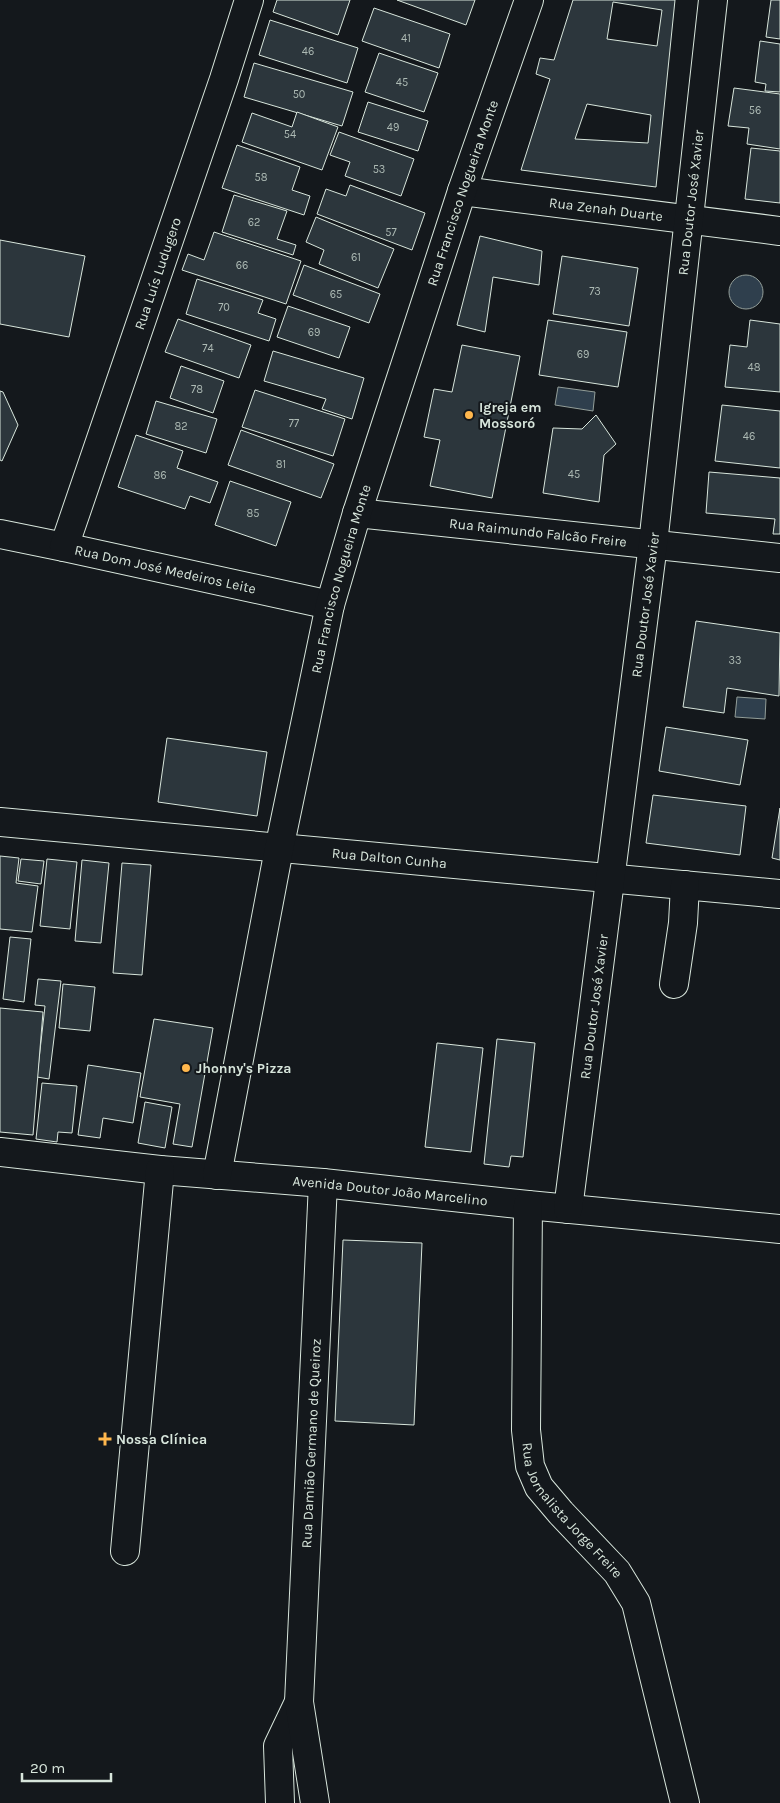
<svg xmlns="http://www.w3.org/2000/svg" width="780" height="1803" font-family="Karla,sans-serif">
<style>
.water{fill:#2f3f4d;stroke:#939e99}
.building{fill:#2c363c;stroke:#d8e6dc;fill-rule:evenodd}
.lines{fill:none;stroke-linecap:round;stroke-linejoin:round}
.minor-casing{stroke:#d8e6dc;stroke-width:30}
.minor{stroke:#14181c;stroke-width:28}
.poi-dot{fill:#ffb74d;stroke:#14181c;stroke-width:2}
.labels{text-anchor:middle;stroke-width:4;stroke-linejoin:round;paint-order:stroke}
.number-label{font-size:11px;fill:#adbab4}
.street-label{font-size:14px;fill:#d8e6dc;stroke:#14181c}
.poi-label{font-size:14px;font-weight:bold;fill:#d8e6dc;stroke:#14181c;text-anchor:start}
</style>
<rect width="100%" height="100%" fill="#14181c"/>
<g class="water">
<circle cx="746" cy="292" r="17"/>
<polygon points="558,387 595,392 593,411 555,405"/>
<polygon points="737,697 766,699 765,719 735,717"/>
</g>
<g class="building">
<polygon points="277,0 350,0 338,35 273,12"/>
<polygon points="397,0 475,0 466,25"/>
<path d="M573,0H675L656,187L521,170L550,79L536,74L540,58L554,60ZM613,2L662,10L657,46L607,39ZM587,104L651,115L648,143L575,139Z"/>
<polygon points="771,0 780,0 780,39 766,37"/>
<polygon points="374,8 450,34 439,68 362,41"/>
<polygon points="270,20 358,48 347,83 259,55"/>
<polygon points="760,41 780,44 780,92 765,91 766,84 755,82"/>
<polygon points="379,53 438,73 424,112 365,92"/>
<polygon points="254,63 353,92 342,126 244,97"/>
<polygon points="734,88 780,94 780,149 747,144 749,128 728,126"/>
<polygon points="368,102 428,121 418,151 358,132"/>
<polygon points="297,112 338,127 322,170 242,142 252,113 292,127"/>
<polygon points="339,132 414,159 401,196 345,176 350,162 330,155"/>
<polygon points="237,145 300,167 292,190 310,196 304,215 222,188"/>
<polygon points="751,148 780,151 780,203 745,199"/>
<polygon points="350,185 425,213 412,250 317,214 326,189 346,196"/>
<polygon points="234,195 287,211 277,239 296,245 293,255 222,232"/>
<polygon points="316,217 394,249 378,288 319,264 324,250 306,242"/>
<polygon points="214,232 301,261 286,304 182,270 188,254 204,260"/>
<polygon points="480,236 542,251 539,285 493,277 485,332 457,325"/>
<polygon points="0,240 85,256 69,337 0,324"/>
<polygon points="562,256 638,268 629,326 553,314"/>
<polygon points="304,265 380,294 369,323 293,295"/>
<polygon points="197,279 263,300 258,313 276,319 269,341 186,314"/>
<polygon points="288,306 350,327 339,358 277,337"/>
<polygon points="178,319 251,345 239,378 165,352"/>
<polygon points="548,320 627,332 618,387 539,375"/>
<polygon points="750,320 780,324 780,392 725,387 730,345 747,347"/>
<polygon points="462,345 520,356 492,498 430,486 440,440 424,437 434,389 452,392"/>
<polygon points="273,351 364,378 352,419 322,409 326,399 264,381"/>
<polygon points="181,366 224,381 213,413 170,398"/>
<polygon points="255,390 345,419 333,456 242,427"/>
<polygon points="0,391 3,392 18,425 2,461 0,460"/>
<polygon points="156,401 217,419 206,453 146,434"/>
<polygon points="722,405 780,411 780,468 715,461"/>
<polygon points="596,415 616,444 604,455 599,502 543,493 553,428 582,429"/>
<polygon points="241,430 334,464 321,498 228,465"/>
<polygon points="136,435 183,451 177,468 218,482 210,503 190,496 185,509 118,487"/>
<polygon points="709,472 780,478 780,534 773,534 775,519 706,513"/>
<polygon points="230,481 291,502 276,546 215,525"/>
<polygon points="696,621 780,633 779,696 727,688 724,713 683,707"/>
<polygon points="666,727 748,740 740,785 659,771"/>
<polygon points="167,738 267,752 257,816 158,802"/>
<polygon points="653,795 746,806 740,855 646,843"/>
<polygon points="780,808 780,860 772,858"/>
<polygon points="0,856 19,858 16,883 38,886 32,932 0,929"/>
<polygon points="21,859 44,861 41,884 18,881"/>
<polygon points="47,859 77,862 70,929 40,926"/>
<polygon points="82,860 109,863 101,943 75,941"/>
<polygon points="122,863 151,865 142,975 113,973"/>
<polygon points="10,937 31,939 24,1002 3,999"/>
<polygon points="38,979 61,981 49,1079 37,1077 45,1006 35,1005"/>
<polygon points="63,984 95,987 90,1031 59,1028"/>
<polygon points="0,1008 43,1012 33,1135 0,1132"/>
<polygon points="154,1019 213,1028 192,1147 173,1144 180,1104 140,1097"/>
<polygon points="497,1039 535,1043 523,1157 511,1156 509,1167 484,1164"/>
<polygon points="437,1043 483,1048 471,1152 425,1147"/>
<polygon points="88,1065 141,1073 133,1123 103,1118 100,1138 78,1135"/>
<polygon points="42,1083 77,1086 72,1133 58,1132 57,1142 36,1139"/>
<polygon points="145,1102 172,1107 165,1148 138,1143"/>
<polygon points="343,1240 422,1243 414,1425 335,1421"/>
</g>
<g class="lines">
<g class="minor-casing">
<g id="minor">
<path id="s1" d="M462,191L780,231"/>
<path id="s2" d="M357,513L780,558"/>
<path id="s3" d="M0,534L64,547L330,605"/>
<path id="s4" d="M64,547L224,79L249,0"/>
<path id="s5" d="M0,822L780,894"/>
<polyline points="674,984 683,923 685,885"/>
<path id="s6" d="M0,1152L160,1170L323,1183L528,1205L780,1229"/>
<path id="s7" d="M217,1175L279,849L330,605L357,513L462,191L529,0"/>
<path id="s8" d="M528,1205L526,1430L530,1466L539,1487L561,1513L617,1572L636,1603L685,1803"/>
<path id="s9" d="M568,1209L653,544L713,0"/>
<polyline points="125,1551 160,1170"/>
<polyline points="280,1803 278,1746 299,1702"/>
<path id="s10" d="M315,1803L299,1702L323,1183"/>
</g>
</g>
<use href="#minor" class="minor"/>
</g>
<g class="poi-dot">
<circle cx="469" cy="415" r="5"/>
<circle cx="186" cy="1068" r="5"/>
<path d="M102.5 1431.5h5v5h5v5h-5v5h-5v-5h-5v-5h5z"/>
</g>
<g class="labels">
<g class="number-label">
<text x="406" y="42">41</text>
<text x="308" y="55">46</text>
<text x="402" y="86">45</text>
<text x="299" y="98">50</text>
<text x="755" y="114">56</text>
<text x="393" y="131">49</text>
<text x="290" y="138">54</text>
<text x="379" y="173">53</text>
<text x="261" y="181">58</text>
<text x="254" y="226">62</text>
<text x="391" y="236">57</text>
<text x="356" y="261">61</text>
<text x="242" y="269">66</text>
<text x="595" y="295">73</text>
<text x="336" y="298">65</text>
<text x="224" y="311">70</text>
<text x="314" y="336">69</text>
<text x="208" y="352">74</text>
<text x="583" y="358">69</text>
<text x="754" y="371">48</text>
<text x="197" y="393">78</text>
<text x="294" y="427">77</text>
<text x="181" y="430">82</text>
<text x="749" y="440">46</text>
<text x="281" y="468">81</text>
<text x="574" y="478">45</text>
<text x="160" y="479">86</text>
<text x="253" y="517">85</text>
<text x="735" y="664">33</text>
</g>
<g class="street-label">
<text dy="5" stroke="none"><textPath href="#s7" startOffset="1014">Rua Francisco Nogueira Monte</textPath></text>
<text dy="5" stroke="none"><textPath href="#s9" startOffset="1014">Rua Doutor José Xavier</textPath></text>
<text dy="5" stroke="none"><textPath href="#s1" startOffset="145">Rua Zenah Duarte</textPath></text>
<text dy="5" stroke="none"><textPath href="#s4" startOffset="289">Rua Luís Ludugero</textPath></text>
<text dy="5" stroke="none"><textPath href="#s2" startOffset="182">Rua Raimundo Falcão Freire</textPath></text>
<text dy="5" stroke="none"><textPath href="#s3" startOffset="169">Rua Dom José Medeiros Leite</textPath></text>
<text dy="5" stroke="none"><textPath href="#s7" startOffset="609">Rua Francisco Nogueira Monte</textPath></text>
<text dy="5" stroke="none"><textPath href="#s9" startOffset="609">Rua Doutor José Xavier</textPath></text>
<text dy="5" stroke="none"><textPath href="#s5" startOffset="391">Rua Dalton Cunha</textPath></text>
<text dy="5" stroke="none"><textPath href="#s9" startOffset="204">Rua Doutor José Xavier</textPath></text>
<text dy="5" stroke="none"><textPath href="#s6" startOffset="392">Avenida Doutor João Marcelino</textPath></text>
<text dy="5" stroke="none"><textPath href="#s10" startOffset="361">Rua Damião Germano de Queiroz</textPath></text>
<text dy="5" stroke="none"><textPath href="#s8" startOffset="321">Rua Jornalista Jorge Freire</textPath></text>
</g>
<g class="poi-label">
<text x="479" y="412">Igreja em<tspan x="479" dy="16">Mossoró</tspan></text>
<text x="196" y="1073">Jhonny's Pizza</text>
<text x="116" y="1444">Nossa Clínica</text>
</g>
</g>
<path d="M22 1773v8h89v-8" fill="none" stroke="#d8e6dc" stroke-width="2.5"/>
<text x="30" y="1773" font-size="15" fill="#d8e6dc" stroke="#14181c" stroke-width="4" paint-order="stroke">20 m</text>
</svg>
